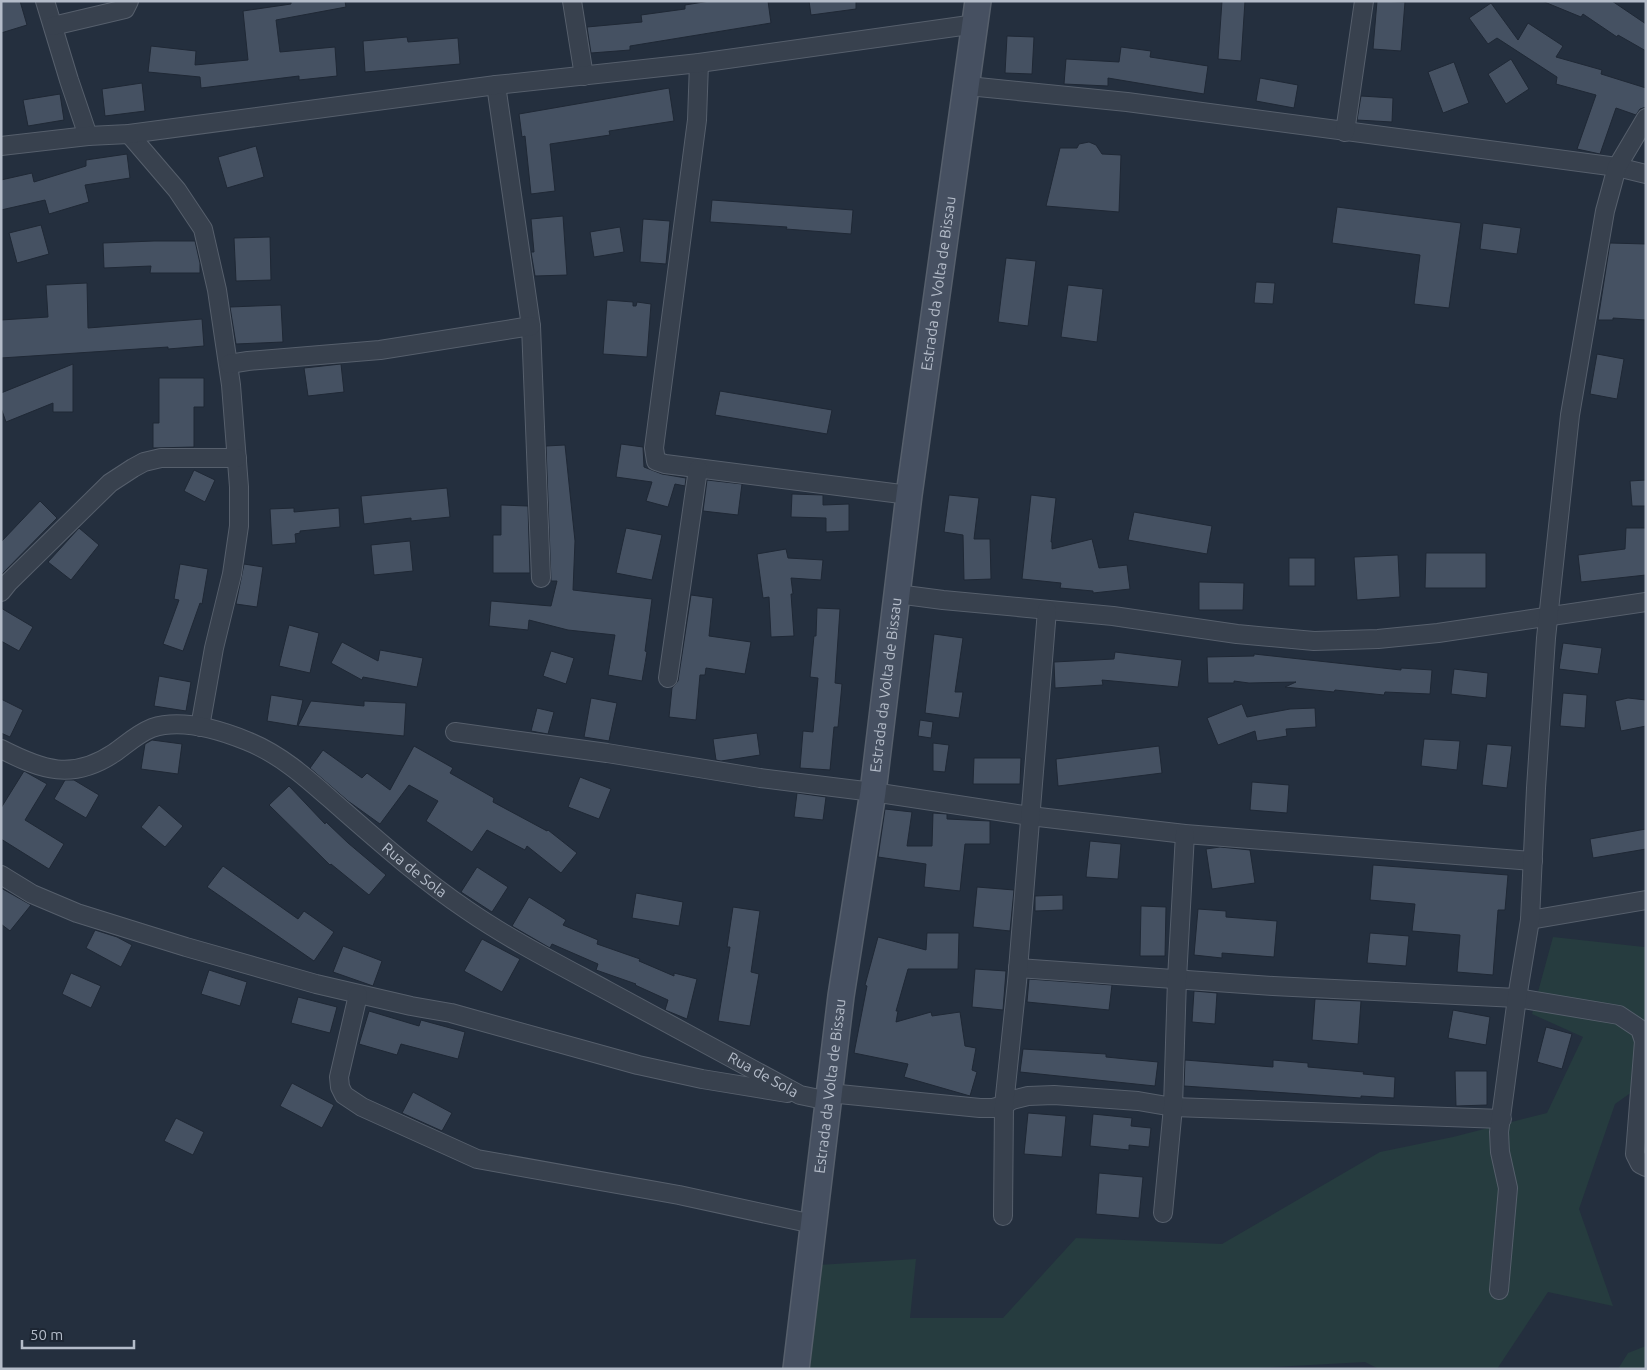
<svg xmlns="http://www.w3.org/2000/svg" width="1647" height="1370" font-family="Ubuntu,sans-serif">
<style>
.green{fill:#263c3f}
.building{fill:#455162;stroke:#1f2835}
.lines{fill:none;stroke-linecap:round;stroke-linejoin:round}
.minor-casing{stroke:#565f6c;stroke-width:20}
.secondary-casing{stroke:#565f6c;stroke-width:28}
.minor{stroke:#38414e;stroke-width:18}
.secondary{stroke:#465061;stroke-width:25}
.labels{text-anchor:middle;stroke-width:4.5;stroke-linejoin:round;paint-order:stroke}
.street-label{font-size:15px;fill:#b4bcc9;stroke:#1d2633}
</style>
<rect width="100%" height="100%" fill="#242f3e"/>
<g class="green">
<polygon points="1553,937 1644,947 1646,946 1646,1082 1615,1104 1579,1209 1613,1306 1548,1292 1497,1369 1379,1369 1365,1362 1239,1369 805,1369 818,1265 916,1259 910,1318 1003,1318 1076,1238 1222,1244 1380,1152 1453,1137 1547,1113 1583,1037 1532,1014"/>
<polygon points="1646,1346 1646,1369 1618,1369 1628,1353"/>
</g>
<g class="building">
<polygon points="1,1 20,1 27,25 1,33"/>
<polygon points="291,1 345,1 346,7 276,20 280,52 335,47 337,76 299,80 299,76 201,88 200,77 148,72 151,46 196,51 195,65 248,60 243,11 291,4"/>
<polygon points="710,1 768,1 771,23 630,46 630,50 591,53 587,27 642,22 641,15 685,9 685,5"/>
<polygon points="809,1 856,1 856,9 811,15"/>
<polygon points="1222,1 1245,1 1241,61 1218,59"/>
<polygon points="1377,1 1405,2 1401,51 1373,49"/>
<polygon points="1542,1 1612,1 1646,24 1646,51 1618,35 1617,37 1583,14 1581,17"/>
<polygon points="1491,3 1518,40 1528,23 1563,46 1556,57 1602,70 1601,74 1646,88 1646,107 1640,109 1636,115 1616,108 1600,154 1577,149 1596,95 1556,84 1557,77 1497,38 1488,44 1469,18"/>
<polygon points="1007,36 1034,37 1032,74 1005,73"/>
<polygon points="407,37 408,42 458,38 460,64 365,72 363,41"/>
<polygon points="1121,47 1151,51 1150,57 1208,66 1204,94 1108,78 1108,86 1064,84 1066,59 1119,62"/>
<polygon points="1511,59 1529,89 1506,104 1488,74"/>
<polygon points="1454,62 1469,103 1443,113 1428,72"/>
<polygon points="1260,78 1298,85 1294,108 1256,101"/>
<polygon points="142,83 145,111 105,116 102,89"/>
<polygon points="669,88 674,121 609,131 610,135 550,144 555,191 531,194 525,136 522,137 519,114"/>
<polygon points="60,94 64,120 28,126 23,100"/>
<polygon points="1361,96 1393,98 1392,122 1357,120"/>
<polygon points="1089,142 1096,145 1102,154 1121,155 1119,212 1046,206 1060,148 1077,148 1079,144"/>
<polygon points="256,146 264,177 227,188 218,157"/>
<polygon points="127,154 130,178 85,185 89,202 49,214 45,200 1,210 1,180 32,173 34,182 86,166 86,160"/>
<polygon points="712,200 853,210 851,234 786,229 787,227 710,222"/>
<polygon points="1337,207 1461,223 1449,308 1414,304 1420,255 1332,243"/>
<polygon points="563,216 567,275 535,276 531,252 534,252 531,219"/>
<polygon points="643,219 670,221 666,264 640,262"/>
<polygon points="1483,223 1521,228 1517,254 1480,249"/>
<polygon points="41,225 49,254 17,263 9,233"/>
<polygon points="620,227 624,252 594,257 590,232"/>
<polygon points="270,237 271,280 236,281 234,238"/>
<polygon points="154,241 195,241 200,263 200,273 150,273 151,266 104,268 103,243"/>
<polygon points="1610,243 1646,244 1646,320 1613,318 1613,320 1598,320"/>
<polygon points="1006,258 1036,261 1028,326 998,322"/>
<polygon points="1256,282 1275,283 1273,304 1254,303"/>
<polygon points="87,283 88,328 202,319 204,346 168,349 168,347 1,358 1,320 48,317 46,285"/>
<polygon points="1068,285 1103,289 1097,342 1061,337"/>
<polygon points="607,300 633,302 633,306 636,306 637,302 651,304 647,357 603,354"/>
<polygon points="281,305 283,342 236,344 230,307"/>
<polygon points="1597,354 1624,359 1617,399 1590,394"/>
<polygon points="73,364 73,412 53,412 53,403 6,422 1,408 1,393"/>
<polygon points="341,364 344,392 308,396 304,368"/>
<polygon points="159,378 204,378 204,407 194,407 194,447 153,448 153,423 159,423"/>
<polygon points="720,391 832,410 827,434 715,415"/>
<polygon points="621,444 643,447 644,467 662,474 686,478 685,486 675,484 668,507 646,501 652,482 616,477"/>
<polygon points="565,445 575,541 573,590 652,599 645,651 647,652 642,681 608,675 615,635 568,630 529,620 528,630 489,626 491,601 551,606 557,581 551,581 546,446"/>
<polygon points="194,470 215,480 205,502 184,491"/>
<polygon points="707,480 742,484 738,515 703,511"/>
<polygon points="1646,480 1646,506 1632,506 1630,481"/>
<polygon points="447,488 450,517 411,521 411,518 364,524 361,496"/>
<polygon points="792,494 823,495 823,505 849,504 849,531 826,532 826,518 791,517"/>
<polygon points="949,495 979,498 974,539 990,539 991,579 964,580 963,535 944,532"/>
<polygon points="1031,495 1056,498 1051,542 1052,542 1052,549 1092,539 1099,568 1127,565 1130,589 1093,593 1093,591 1060,588 1061,583 1022,579"/>
<polygon points="40,501 57,518 1,575 1,542"/>
<polygon points="501,505 528,506 530,573 493,573 493,535 501,535"/>
<polygon points="294,508 294,512 339,508 340,527 300,531 300,533 295,534 296,543 272,545 270,509"/>
<polygon points="1134,512 1212,526 1207,554 1128,540"/>
<polygon points="79,528 99,545 71,580 48,562"/>
<polygon points="626,528 662,535 652,580 616,573"/>
<polygon points="1626,528 1646,528 1646,575 1581,582 1578,555 1625,549"/>
<polygon points="410,541 413,571 374,575 371,545"/>
<polygon points="786,549 788,558 823,560 821,580 791,578 793,594 791,594 794,636 771,637 769,597 763,598 757,554"/>
<polygon points="1426,553 1486,553 1486,588 1425,588"/>
<polygon points="1398,555 1400,597 1357,600 1354,557"/>
<rect x="1289" y="558" width="26" height="28"/>
<polygon points="180,564 208,569 202,604 200,603 183,651 163,644 179,600 174,599"/>
<polygon points="244,564 263,567 257,607 236,604"/>
<polygon points="1199,582 1244,583 1243,610 1199,610"/>
<polygon points="691,595 713,598 709,636 751,642 745,674 706,668 705,675 700,675 696,720 669,717 672,688 678,681"/>
<polygon points="1,608 33,627 19,651 1,641"/>
<polygon points="817,608 840,609 835,683 842,684 838,727 834,727 830,770 800,768 803,731 813,732 818,678 810,677 814,636 816,636"/>
<polygon points="289,625 319,633 310,673 279,666"/>
<polygon points="934,634 963,638 955,692 963,692 959,718 925,713"/>
<polygon points="342,642 378,661 380,650 423,658 417,687 363,677 362,680 331,663"/>
<polygon points="1563,643 1602,648 1598,674 1559,669"/>
<polygon points="551,651 574,658 566,684 543,676"/>
<polygon points="1115,652 1182,660 1178,687 1102,680 1103,685 1055,688 1054,662 1114,659"/>
<polygon points="1254,654 1401,670 1401,668 1432,670 1430,694 1385,692 1384,695 1335,690 1334,692 1285,687 1296,682 1249,683 1234,681 1234,683 1208,683 1207,657 1254,656"/>
<polygon points="1454,669 1488,673 1486,698 1451,694"/>
<polygon points="159,676 191,682 186,711 154,706"/>
<polygon points="1563,693 1587,695 1585,728 1560,726"/>
<polygon points="271,695 303,700 297,726 267,721"/>
<polygon points="591,698 617,703 609,741 584,737"/>
<polygon points="1628,698 1646,700 1646,726 1621,731 1615,701"/>
<polygon points="1,699 23,710 10,737 1,733"/>
<polygon points="311,701 364,706 364,701 406,703 404,736 298,726"/>
<polygon points="1242,704 1247,717 1290,709 1315,708 1316,727 1286,729 1287,736 1257,741 1255,731 1218,745 1207,718"/>
<polygon points="537,708 554,712 548,734 531,731"/>
<polygon points="920,720 933,722 931,738 918,736"/>
<polygon points="757,733 760,755 721,761 716,760 713,739"/>
<polygon points="1424,739 1460,741 1457,770 1421,766"/>
<polygon points="152,740 182,744 178,774 141,769 145,744"/>
<polygon points="933,743 949,745 945,772 933,771"/>
<polygon points="1487,744 1512,746 1507,788 1482,785"/>
<polygon points="414,746 453,768 450,773 494,798 493,802 547,831 548,830 577,853 561,873 527,846 525,850 487,830 472,852 426,821 438,801 409,785 380,824 348,801 310,768 323,750 362,778 367,773 390,790"/>
<polygon points="1159,746 1162,773 1058,786 1056,759"/>
<polygon points="974,758 1021,758 1020,784 973,784"/>
<polygon points="24,771 47,784 25,820 64,844 49,869 1,839 1,808"/>
<polygon points="580,777 611,789 599,819 568,807"/>
<polygon points="65,780 74,780 99,795 86,818 54,799"/>
<polygon points="1252,782 1289,785 1287,813 1250,810"/>
<polygon points="289,786 325,824 326,822 348,843 386,875 369,895 331,864 330,865 269,805"/>
<polygon points="797,793 826,797 823,820 794,817"/>
<polygon points="159,805 183,826 165,847 141,827"/>
<polygon points="885,809 912,812 907,846 932,846 933,813 947,814 947,819 990,821 990,844 965,844 960,891 924,887 926,864 878,857"/>
<polygon points="1646,829 1646,849 1593,858 1590,839"/>
<polygon points="1090,841 1121,844 1118,879 1086,877"/>
<polygon points="1220,847 1250,850 1255,883 1212,889 1206,849"/>
<polygon points="1373,865 1508,875 1505,910 1498,910 1493,975 1457,972 1460,935 1412,931 1415,904 1370,900"/>
<polygon points="223,866 298,919 304,911 334,932 314,961 207,887"/>
<polygon points="477,867 508,887 492,912 461,892"/>
<polygon points="977,887 1014,890 1010,931 973,927"/>
<polygon points="1,888 31,905 10,931 1,924"/>
<polygon points="636,893 683,902 679,926 632,918"/>
<polygon points="1063,895 1063,910 1035,911 1035,896"/>
<polygon points="529,897 566,920 563,925 598,940 597,944 640,959 639,961 674,976 674,973 697,979 687,1019 665,1010 668,1000 635,985 636,984 596,970 598,964 552,944 550,948 512,926"/>
<polygon points="1141,906 1166,907 1165,956 1140,956"/>
<polygon points="733,907 760,911 751,972 759,974 750,1026 718,1021 730,947 727,947"/>
<polygon points="1198,909 1226,911 1226,917 1277,921 1274,957 1222,953 1222,958 1194,955"/>
<polygon points="95,930 117,937 132,945 121,967 86,948"/>
<polygon points="927,933 959,933 958,969 908,969 896,1011 898,1011 896,1022 931,1012 932,1016 960,1012 965,1046 976,1048 972,1070 977,1072 970,1096 904,1077 908,1064 854,1053 867,986 865,985 878,937 926,950"/>
<polygon points="1370,933 1409,936 1406,966 1367,963"/>
<polygon points="482,939 520,959 502,992 464,971"/>
<polygon points="343,946 382,961 373,986 333,972"/>
<polygon points="975,969 1006,971 1003,1010 972,1007"/>
<polygon points="209,970 247,982 240,1006 201,994"/>
<polygon points="71,973 101,986 91,1008 62,994"/>
<polygon points="1029,979 1112,985 1109,1010 1027,1002"/>
<polygon points="1194,991 1217,993 1215,1024 1192,1022"/>
<polygon points="298,997 337,1007 330,1033 291,1023"/>
<polygon points="1315,999 1361,1001 1358,1044 1312,1040"/>
<polygon points="1453,1010 1490,1017 1486,1045 1448,1038"/>
<polygon points="369,1011 419,1026 421,1020 465,1032 458,1059 401,1044 397,1055 359,1044"/>
<polygon points="1546,1027 1572,1034 1562,1069 1537,1062"/>
<polygon points="1023,1049 1106,1054 1106,1057 1158,1062 1155,1086 1020,1072"/>
<polygon points="1185,1060 1273,1067 1273,1060 1308,1063 1308,1067 1364,1072 1363,1074 1395,1077 1394,1098 1361,1096 1361,1098 1184,1086"/>
<polygon points="1455,1071 1487,1071 1487,1105 1456,1106"/>
<polygon points="292,1083 334,1105 322,1128 280,1106"/>
<polygon points="413,1092 452,1113 442,1131 402,1113"/>
<polygon points="1028,1113 1066,1116 1062,1157 1024,1154"/>
<polygon points="1093,1114 1132,1118 1131,1126 1151,1128 1149,1147 1129,1145 1129,1150 1090,1146"/>
<polygon points="176,1118 204,1132 193,1155 164,1141"/>
<polygon points="1099,1173 1143,1177 1139,1218 1096,1214"/>
</g>
<g class="lines">
<g class="minor-casing">
<g id="minor">
<polyline points="45,1 69,80 88,136"/>
<polyline points="572,1 584,76"/>
<polyline points="53,26 125,9 129,1"/>
<polyline points="699,63 697,120 654,448 656,461 665,464 909,495"/>
<polyline points="496,85 531,326 541,578"/>
<polyline points="968,86 1127,102 1617,167 1646,174"/>
<polyline points="1345,132 1364,1"/>
<polyline points="129,134 177,190 203,229 217,290 231,385 239,487 239,526 232,574 214,648 200,727"/>
<polyline points="1,146 88,136 129,134 496,85 699,63 976,24"/>
<polyline points="229,364 248,361 380,350 531,326"/>
<polyline points="1,592 9,582 110,483 133,468 144,462 161,458 237,458"/>
<polyline points="897,594 943,600 1113,616 1237,634 1314,641 1378,639 1438,633 1646,602"/>
<polyline points="668,678 698,469"/>
<polyline points="455,732 607,753 760,778 873,792 1030,816 1185,834 1533,861"/>
<path id="s1" d="M1,749C42,770 72,781 114,753C127,744 137,734 152,728C182,718 220,730 247,741C285,756 314,785 344,811C384,846 424,881 467,910C512,941 560,965 608,991C672,1025 736,1060 800,1095L829,1101"/>
<polyline points="1,875 32,894 77,913 186,947 316,984 411,1006 451,1013 638,1065 702,1079 787,1093"/>
<polyline points="1530,920 1646,900"/>
<polyline points="1018,968 1273,986 1517,998 1619,1015 1640,1029 1644,1041 1635,1154 1640,1164 1646,1167"/>
<polyline points="358,995 339,1077 340,1087 344,1095 362,1107 477,1159 679,1195 813,1224"/>
<polyline points="829,1093 980,1108 993,1108 1004,1105 1012,1100 1028,1096 1054,1095 1138,1101 1173,1107 1502,1119"/>
<polyline points="1163,1213 1173,1107 1177,979 1185,834"/>
<polyline points="1003,1216 1004,1105 1017,982 1047,610"/>
<polyline points="1499,1290 1508,1188 1500,1152 1499,1132 1517,998 1530,920 1536,788 1546,638 1570,415 1605,211 1617,167 1646,118"/>
</g>
</g>
<g class="secondary-casing">
<g id="secondary">
<path id="s2" d="M796,1369L841,996L873,792L909,495L978,1"/>
</g>
</g>
<use href="#minor" class="minor"/>
<use href="#secondary" class="secondary"/>
</g>
<g class="labels">
<g class="street-label">
<text dy="5" stroke="none"><textPath href="#s2" startOffset="1095">Estrada da Volta de Bissau</textPath></text>
<text dy="5" stroke="none"><textPath href="#s2" startOffset="690">Estrada da Volta de Bissau</textPath></text>
<text dy="5" stroke="none"><textPath href="#s1" startOffset="476">Rua de Sola</textPath></text>
<text dy="5" stroke="none"><textPath href="#s1" startOffset="881">Rua de Sola</textPath></text>
<text dy="5" stroke="none"><textPath href="#s2" startOffset="285">Estrada da Volta de Bissau</textPath></text>
</g>
</g>
<rect width="1647" height="1370" fill="none" stroke="#b4bcc9" stroke-width="5"/>
<path d="M22 1340v8h112v-8" fill="none" stroke="#b4bcc9" stroke-width="2.5"/>
<text x="30" y="1340" font-size="15" fill="#b4bcc9" stroke="#1d2633" stroke-width="4" paint-order="stroke">50 m</text>
</svg>
